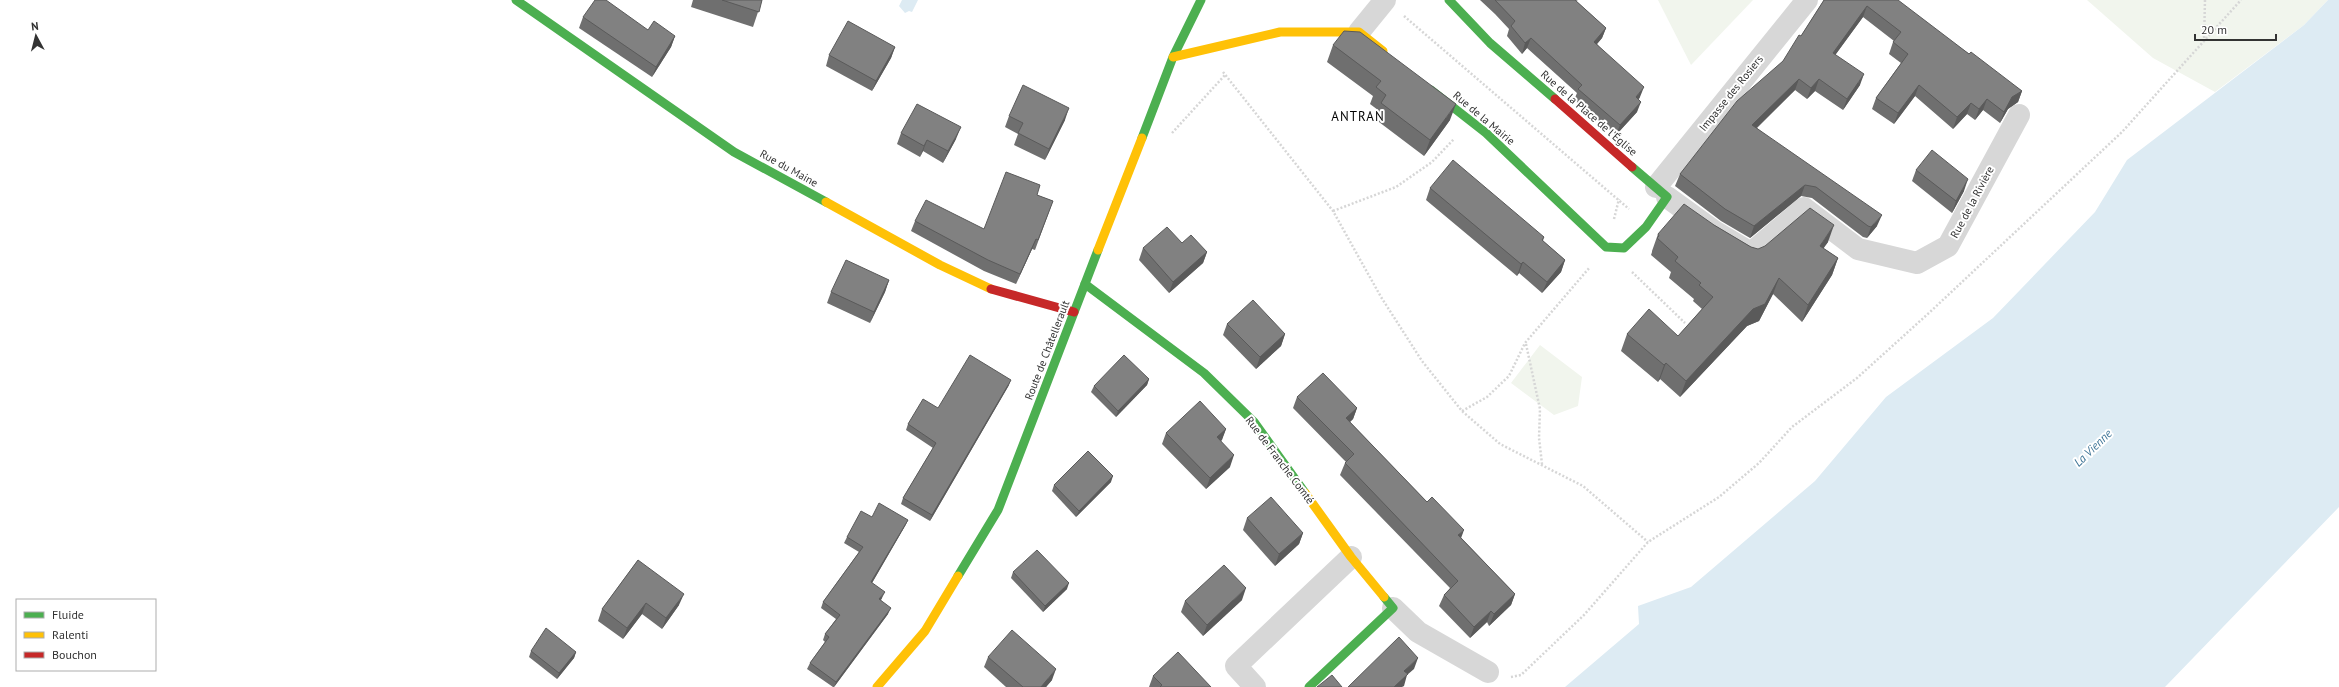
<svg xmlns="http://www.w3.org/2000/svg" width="2339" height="687" font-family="'PT Sans',sans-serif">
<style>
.green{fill:#f1f5ed}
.water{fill:#ddebf3}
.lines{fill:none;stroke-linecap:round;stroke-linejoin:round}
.path{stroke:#d6d6d6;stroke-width:2.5;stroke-dasharray:2 2;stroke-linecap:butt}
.street{stroke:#d7d7d7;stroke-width:22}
.fast{stroke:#4caf50;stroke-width:9}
.slow{stroke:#ffc107;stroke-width:9}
.jam{stroke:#c62828;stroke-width:9}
.wall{fill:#6f6f6f}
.shaded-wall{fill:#5a5a5a}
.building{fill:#818181;stroke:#5a5a5a}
.labels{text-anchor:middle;stroke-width:4;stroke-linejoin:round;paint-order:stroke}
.street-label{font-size:11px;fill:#333;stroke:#fff}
.water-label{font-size:12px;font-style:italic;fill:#3f7597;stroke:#fff}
.quarter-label{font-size:13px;letter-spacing:1px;fill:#000;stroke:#fff}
</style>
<rect width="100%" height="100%" fill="#fff"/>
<g class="green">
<polygon points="1658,0 1753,0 1691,65"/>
<polygon points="2087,0 2328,0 2304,25 2215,92 2153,58"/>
<polygon points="1540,345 1582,377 1578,406 1554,415 1511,383"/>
</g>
<g class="water">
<polygon points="902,0 918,0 912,12 909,11 905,13 899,6"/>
<polygon points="2328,0 2339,0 2339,507 2165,687 1565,687 1639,624 1638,606 1691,587 1815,481 1886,397 1993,318 2095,212 2127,160 2304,25"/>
</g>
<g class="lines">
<g class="path">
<polyline points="2205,0 2204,41 2241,0"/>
<polyline points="1404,16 1629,209"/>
<polyline points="1223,72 1333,211 1381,297 1422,361 1462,411 1500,444 1583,486 1648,542"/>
<polyline points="1172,133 1225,75"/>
<polyline points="1333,211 1396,187 1432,162 1454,139"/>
<polyline points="1614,219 1619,199"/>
<polyline points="1632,272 1685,323"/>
<polyline points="1526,344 1540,409 1539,438 1542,464"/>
<polyline points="1462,411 1487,397 1509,376 1525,343 1590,267"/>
<polyline points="1511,677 1521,675 1584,615 1648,542 1719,497 1759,463 1792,427 1857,378 1930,312 2122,132 2204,41"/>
</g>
<g class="street">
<polyline points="1359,32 1385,0"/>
<polyline points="1656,187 1807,0"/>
<polyline points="1667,197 1714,231 1751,253 1804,208 1858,249 1917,263 1948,246 2019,115"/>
<polyline points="1393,608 1418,632 1488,672"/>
<polyline points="1255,687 1236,666 1351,557"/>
</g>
<g class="fast">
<polyline points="516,0 734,152 826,202"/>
<polyline points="1449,0 1490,43 1555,99"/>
<polyline points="1431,90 1486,133 1606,247 1624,248 1646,227 1667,197 1632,167"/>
<polyline points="1142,138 1173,57 1201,0"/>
<polyline points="1085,284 1204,373 1254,422 1305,493"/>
<polyline points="958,576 998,510 1098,250"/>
<polyline points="1309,687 1393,608 1384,597"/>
</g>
<g class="slow">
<polyline points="1173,57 1280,32 1359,32 1383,51"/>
<polyline points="826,202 940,265 991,289"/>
<polyline points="1098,250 1142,138"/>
<polyline points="1305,493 1351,557 1384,597"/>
<polyline points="877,687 925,631 958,576"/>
</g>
<g class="jam">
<polyline points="1555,99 1632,167"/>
<polyline points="991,289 1074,312"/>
</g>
</g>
<g class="wall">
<polygon points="693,0 762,0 753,27 691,7"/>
<polygon points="1480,0 1578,0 1576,1 1606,28 1602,38 1597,44 1640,97 1639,99 1637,112 1616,135 1574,100 1577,93 1527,48 1522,54 1507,36 1509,29 1495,14"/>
<polygon points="1824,0 1897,0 1951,41 2022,91 2018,102 2008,109 2000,123 1983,110 1975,120 1967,114 1953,129 1915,96 1894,124 1872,109 1876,98 1901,63 1889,54 1893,42 1894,41 1863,17 1835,55 1860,85 1843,110 1815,91 1807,99 1795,90 1757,128 1877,226 1867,238 1863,237 1812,198 1801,196 1750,238 1721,221 1675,186 1680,174 1783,61 1801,36"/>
<polygon points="583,17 648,30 675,36 671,47 652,77 579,28"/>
<polygon points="1333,45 1450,120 1424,156 1375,119 1378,110 1370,104 1373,96 1327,62"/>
<polygon points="895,47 891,58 872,91 826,66 829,55"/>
<polygon points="1009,116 1065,120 1045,160 1014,145 1018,134 1005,127"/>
<polygon points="901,133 956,139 943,163 923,151 920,157 897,144"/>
<polygon points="1916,170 1964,191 1952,213 1912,181"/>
<polygon points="1430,188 1544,237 1543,241 1565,260 1561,272 1542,293 1519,273 1517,276 1426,200"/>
<polygon points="1037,195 1053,201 1035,250 1032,249 1016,284 984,271 911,231 915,221 984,229"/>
<polygon points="1714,225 1751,247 1758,249 1828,242 1823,248 1838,258 1832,275 1802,322 1773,294 1759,321 1747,326 1680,397 1660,379 1658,382 1621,351 1627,334 1678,336 1702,309 1693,301 1694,299 1669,278 1671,272 1651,255 1652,252 1652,251 1658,234"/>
<polygon points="1182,243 1207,252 1203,263 1169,293 1139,260 1143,248"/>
<polygon points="889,280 885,292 870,323 827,303 831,292"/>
<polygon points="1227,324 1285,334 1281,346 1256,369 1223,335"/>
<polygon points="1149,379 1147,385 1116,417 1091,392 1094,386"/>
<polygon points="1009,385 930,521 901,504 903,498 933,448 906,430 908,424 938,408"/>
<polygon points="1297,397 1357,408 1353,419 1350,422 1427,502 1515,594 1511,605 1489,626 1487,622 1470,638 1439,606 1444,595 1450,588 1340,475 1345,463 1346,462 1293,408"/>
<polygon points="1226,429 1221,441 1230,467 1206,489 1162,444 1166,433"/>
<polygon points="1111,482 1076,517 1052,491 1054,485"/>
<polygon points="872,517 908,520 905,526 872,583 882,598 881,600 888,614 834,687 833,687 807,669 810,663 825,642 823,640 825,634 836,619 821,608 823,602 859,552 844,543 847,537"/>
<polygon points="1247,518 1303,533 1299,544 1275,566 1243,530"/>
<polygon points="638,560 679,605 662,629 642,614 623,639 598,621 602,609"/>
<polygon points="1013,572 1067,589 1043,612 1011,578"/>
<polygon points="1242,600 1203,636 1181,612 1185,601"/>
<polygon points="531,651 576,652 574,658 557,679 529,657"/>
<polygon points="988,657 1052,680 1046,687 1006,687 984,667"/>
<polygon points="1153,676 1211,687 1149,687"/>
</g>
<g class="shaded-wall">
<polygon points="1867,6 1863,17 1828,65 1833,53"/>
<polygon points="1606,28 1602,38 1590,52 1594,42"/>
<polygon points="675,36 671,47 652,77 656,67"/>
<polygon points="1531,38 1527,48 1522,54 1525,43"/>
<polygon points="895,47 891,58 872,91 876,81"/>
<polygon points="1864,74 1860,85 1843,110 1847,99"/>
<polygon points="1799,79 1795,90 1748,136 1752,125"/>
<polygon points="1819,79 1815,91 1807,99 1811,88"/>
<polygon points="1919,85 1915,96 1894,124 1898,113"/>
<polygon points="1644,87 1640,97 1632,107 1636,97"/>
<polygon points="2022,91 2018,102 2008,109 2000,123 2004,112 2012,97"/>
<polygon points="1987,99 1983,110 1975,120 1979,109"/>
<polygon points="1641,102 1637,112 1616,135 1620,125"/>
<polygon points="1971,103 1967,114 1953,129 1957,117"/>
<polygon points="1456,104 1450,120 1424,156 1430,140"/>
<polygon points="1069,108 1065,120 1045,160 1049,149"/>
<polygon points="961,127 956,139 943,163 948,151"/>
<polygon points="927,140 923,151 920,157 924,146"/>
<polygon points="1968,179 1964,191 1952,213 1956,201"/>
<polygon points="1805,185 1801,196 1750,238 1754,226"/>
<polygon points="1882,215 1877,226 1867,238 1871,227"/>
<polygon points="1834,225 1828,242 1814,262 1820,246"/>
<polygon points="1036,239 1032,249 1016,284 1020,274"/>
<polygon points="1207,252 1203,263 1169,293 1173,282"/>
<polygon points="1838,258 1832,275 1802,322 1808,305"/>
<polygon points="1565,260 1561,272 1542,293 1547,282"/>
<polygon points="1523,262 1519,273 1517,276 1521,264"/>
<polygon points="1779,278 1773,294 1759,321 1747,326 1680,397 1686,381"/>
<polygon points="889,280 885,292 870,323 874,312"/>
<polygon points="1285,334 1281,346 1256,369 1260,357"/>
<polygon points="1666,363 1660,379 1658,382 1664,365"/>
<polygon points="1149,379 1147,385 1116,417 1118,411"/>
<polygon points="1011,380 1009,385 930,521 932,515"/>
<polygon points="1357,408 1353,419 1342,429 1346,418"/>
<polygon points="1226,429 1222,440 1213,449 1217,437"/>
<polygon points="1234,455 1230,467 1206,489 1210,478"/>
<polygon points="1113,476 1111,482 1076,517 1079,511"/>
<polygon points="908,520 905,526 869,588 871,582"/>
<polygon points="1464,530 1460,541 1458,535"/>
<polygon points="1303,533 1299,544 1275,566 1279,554"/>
<polygon points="1069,583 1067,589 1043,612 1045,606"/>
<polygon points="1246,588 1242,600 1203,636 1207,625"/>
<polygon points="885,592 882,598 877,605 879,599"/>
<polygon points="684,594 679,605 662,629 666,618"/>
<polygon points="1515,594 1511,605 1489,626 1494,614"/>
<polygon points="646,603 642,614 623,639 627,628"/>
<polygon points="891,608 888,614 834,687 836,682"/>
<polygon points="1491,611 1487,622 1470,638 1474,627"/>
<polygon points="576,652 574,658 557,679 559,673"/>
<polygon points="1418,658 1414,669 1407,675 1404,686 1402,687 1394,687 1404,671"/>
<polygon points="1056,669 1052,680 1046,687 1041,687"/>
</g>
<g class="building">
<polygon points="595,0 606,0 648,30 654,21 675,36 656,67 583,17"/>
<polygon points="722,0 762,0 759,12"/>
<polygon points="1495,0 1575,0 1606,28 1594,42 1644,87 1636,97 1641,102 1620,125 1578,89 1582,85 1531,38 1525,43 1511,26 1515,21"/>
<polygon points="1824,0 1898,0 1969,54 1971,52 2022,91 2012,97 2004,112 1987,99 1979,109 1971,103 1957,117 1919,85 1898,113 1876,98 1908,54 1893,42 1901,32 1867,6 1833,53 1864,74 1847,99 1819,79 1811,88 1799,79 1752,125 1882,215 1871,227 1868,226 1816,187 1805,185 1754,226 1725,209 1680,174 1737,101 1783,61 1799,35 1801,36"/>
<polygon points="848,21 895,47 876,81 829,55"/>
<polygon points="1344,31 1360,32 1456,104 1430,140 1381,103 1386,95 1376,87 1381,81 1333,45"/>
<polygon points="1023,85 1069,108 1049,149 1018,133 1023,123 1009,116"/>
<polygon points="917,104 961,127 948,151 927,140 924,146 901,133"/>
<polygon points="1932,150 1968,179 1956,201 1916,170"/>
<polygon points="1453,160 1544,237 1542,240 1565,260 1547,282 1523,262 1521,264 1430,188"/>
<polygon points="1006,172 1040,185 1037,195 1053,201 1038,240 1036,239 1020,274 988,260 915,221 926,200 984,229"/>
<polygon points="1684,204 1714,225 1751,247 1758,249 1765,246 1810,208 1834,225 1820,246 1838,258 1808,305 1779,278 1765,304 1753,309 1686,381 1666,363 1664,365 1627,334 1649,309 1678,336 1713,297 1699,285 1701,283 1675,261 1678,257 1657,238 1659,236 1658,234"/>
<polygon points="1167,227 1182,243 1191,235 1207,252 1173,282 1143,248"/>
<polygon points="846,260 889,280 874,312 831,292"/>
<polygon points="1253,300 1285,334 1260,357 1227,324"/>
<polygon points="970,355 1011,380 932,515 903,498 936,443 908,424 923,399 938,408"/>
<polygon points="1124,355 1149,379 1118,411 1094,386"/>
<polygon points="1323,373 1357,408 1346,418 1427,502 1432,497 1464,530 1458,535 1515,594 1494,614 1491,611 1474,627 1444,595 1458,581 1345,463 1354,454 1297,397"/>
<polygon points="1200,401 1226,429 1217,437 1234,455 1210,478 1166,433"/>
<polygon points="1088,451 1113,476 1079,511 1054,485"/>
<polygon points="1271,497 1303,533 1279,554 1247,518"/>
<polygon points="879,503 908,520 871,582 885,592 879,599 891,608 836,682 810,663 829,637 825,634 840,615 823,602 863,547 847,537 861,511 872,517"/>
<polygon points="1037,550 1069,583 1045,606 1013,572"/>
<polygon points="638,560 684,594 666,618 646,603 627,628 602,609"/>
<polygon points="1224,565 1246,588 1207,625 1185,601"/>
<polygon points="546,628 576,652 559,673 531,651"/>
<polygon points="1012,630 1056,669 1041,687 1023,687 988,657"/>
<polygon points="1399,637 1418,658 1404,671 1408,674 1394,687 1348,687"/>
<polygon points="1178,652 1211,687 1160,687 1162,685 1153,676"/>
<polygon points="1332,675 1342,687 1317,687"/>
</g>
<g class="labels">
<g class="street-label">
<text transform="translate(1731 93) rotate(-51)" y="4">Impasse des Rosiers</text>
<text transform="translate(1589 113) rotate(41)" y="4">Rue de la Place de l'Église</text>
<text transform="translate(1484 118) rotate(40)" y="4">Rue de la Mairie</text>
<text transform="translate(789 168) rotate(29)" y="4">Rue du Maine</text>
<text transform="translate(1972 202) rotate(-62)" y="4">Rue de la Rivière</text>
<text transform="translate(1047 350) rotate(-69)" y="4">Route de Châtellerault</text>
<text transform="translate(1280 460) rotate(53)" y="4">Rue de Franche Comté</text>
</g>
<g class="water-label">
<text transform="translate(2093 448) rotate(-44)" y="4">La Vienne</text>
</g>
<g class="quarter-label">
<text x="1358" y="121">ANTRAN</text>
</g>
</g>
<rect x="16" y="599" width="140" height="72" fill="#ffffff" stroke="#adadad"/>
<rect x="24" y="612" width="20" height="6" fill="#4caf50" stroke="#adadad"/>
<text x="52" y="619" font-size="12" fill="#333333">Fluide</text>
<rect x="24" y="632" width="20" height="6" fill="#ffc107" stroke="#adadad"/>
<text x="52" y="639" font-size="12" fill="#333333">Ralenti</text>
<rect x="24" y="652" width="20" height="6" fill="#c62828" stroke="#adadad"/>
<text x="52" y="659" font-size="12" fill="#333333">Bouchon</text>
<g transform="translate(36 36) rotate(353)" stroke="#ffffff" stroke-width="3" paint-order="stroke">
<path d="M0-3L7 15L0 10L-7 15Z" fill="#333333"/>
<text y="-6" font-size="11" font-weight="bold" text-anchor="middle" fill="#333333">N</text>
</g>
<path d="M2195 34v6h81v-6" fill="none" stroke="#333333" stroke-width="2"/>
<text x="2201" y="34" font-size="12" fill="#333333" stroke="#ffffff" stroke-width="3" paint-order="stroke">20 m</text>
</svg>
